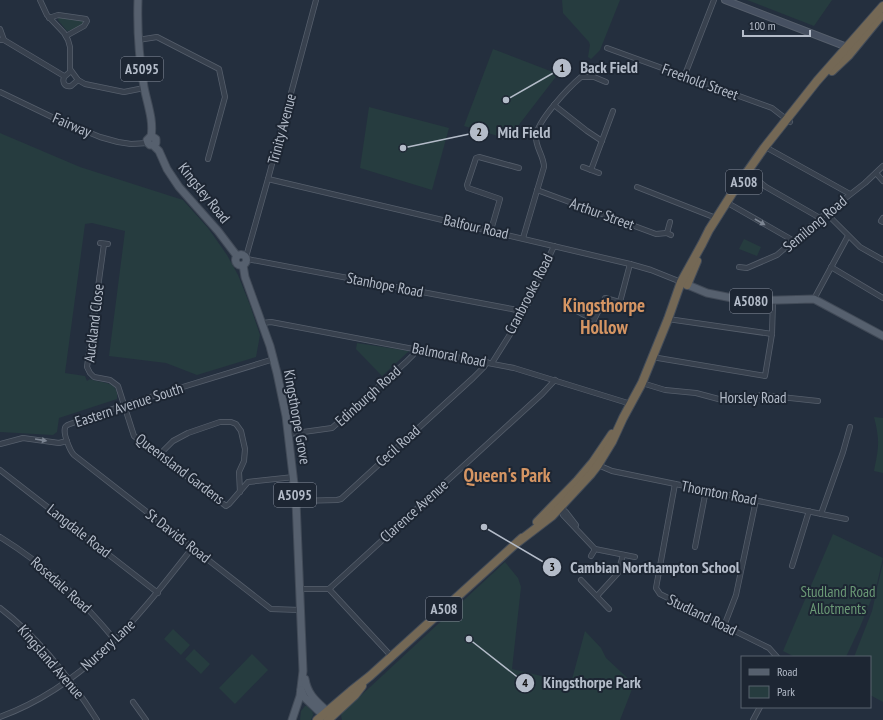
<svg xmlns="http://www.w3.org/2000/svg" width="883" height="720" font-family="'PT Sans Narrow',sans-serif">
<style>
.green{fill:#263c3f}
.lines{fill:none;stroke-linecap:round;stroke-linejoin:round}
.street-casing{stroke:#565f6c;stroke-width:6}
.secondary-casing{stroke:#565f6c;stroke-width:8}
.primary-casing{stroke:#414a57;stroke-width:9}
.highway-casing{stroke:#434c59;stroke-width:10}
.street{stroke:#38414e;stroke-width:4.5}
.secondary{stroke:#465061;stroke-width:6}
.primary{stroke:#56606e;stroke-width:7}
.highway{stroke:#746855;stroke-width:8}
.oneway{fill:#7c8592}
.labels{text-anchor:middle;stroke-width:4;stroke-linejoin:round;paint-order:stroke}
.shield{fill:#1d2633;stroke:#878f9c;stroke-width:1}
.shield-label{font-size:14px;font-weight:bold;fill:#b4bcc9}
.street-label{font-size:15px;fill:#b4bcc9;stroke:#1d2633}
.park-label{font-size:15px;fill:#6b9a76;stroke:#1d2633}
.district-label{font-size:19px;font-weight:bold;fill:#d59563;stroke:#1d2633}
.leader{fill:none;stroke:#b4bcc9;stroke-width:1.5}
.callout-dot{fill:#b4bcc9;stroke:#1d2633;stroke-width:1.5}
.mark-label{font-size:12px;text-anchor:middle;font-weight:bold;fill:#111}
.callout-label{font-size:16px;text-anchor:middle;font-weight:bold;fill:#b4bcc9;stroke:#1d2633;stroke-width:4;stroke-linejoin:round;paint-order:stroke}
</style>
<rect width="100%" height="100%" fill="#242f3e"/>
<g class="green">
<polygon points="562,0 620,0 600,50 591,59 588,57 590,45 589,42 563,13"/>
<polygon points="747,0 832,0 814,26"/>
<path d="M59,17L81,19L84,22C80,29 74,30 67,31L58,20Z"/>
<polygon points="493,49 558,74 508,139 464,126"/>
<polygon points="369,107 449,128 432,190 360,168"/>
<path d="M0,133L80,167L183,200L208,228L227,255L238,275L250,305L260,335L256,357L197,375L166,363L109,356L125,231L92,223L85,224L65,373L85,376L87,381L90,379C99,383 115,381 117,393C117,395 117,397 117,399L59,418L57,432L53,435L0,432Z"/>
<polygon points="744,239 761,247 757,256 739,249"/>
<polygon points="357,343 409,351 382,376 356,349"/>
<path d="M874,417L883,418V473L874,471C879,447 880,441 874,417Z"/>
<polygon points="833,534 883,558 876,588 860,627 846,657 795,657 783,651"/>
<polygon points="505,562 518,578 521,587 512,669 571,683 585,631 601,648 606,658 634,684 620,720 342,720 341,716 342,713"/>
<polygon points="883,562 883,702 870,695 870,657 854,657 872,611"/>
<polygon points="173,629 190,645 181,655 164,639"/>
<polygon points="194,649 210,664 201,674 185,659"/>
<polygon points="252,654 268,670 235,704 219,688"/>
<polygon points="305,706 307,706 313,712 312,714 314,713 311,720 300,720 301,711"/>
</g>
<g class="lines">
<g class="street-casing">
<g id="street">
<polyline points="40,0 47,15 64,33 68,40 70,47 70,69 78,80 85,84 124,92 144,88"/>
<polyline points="49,18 58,15 86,19 87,21 84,26 66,36"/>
<polyline points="0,29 4,40"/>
<polyline points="0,40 4,40 64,76"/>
<polyline points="138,40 157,37 219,69 225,97 208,159"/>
<polyline points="607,48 772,108 790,122"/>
<path d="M71,71L64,77C62,83 65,87 71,86L78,80"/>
<polyline points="684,77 714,0"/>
<polyline points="0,92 54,118 100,137 118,142 131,144 148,143"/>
<polyline points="554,105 587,131 602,141"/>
<polyline points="769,149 850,194"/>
<polyline points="583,167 599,173"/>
<polyline points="591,170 613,111"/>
<polyline points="876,173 883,181"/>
<polyline points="750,174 766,187 820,218"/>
<polyline points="268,179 630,264 651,270 681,282"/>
<polyline points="637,187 716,218"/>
<polyline points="537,190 656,234 667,233"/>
<polyline points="726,202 794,241"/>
<polyline points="826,213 860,247 883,260"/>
<polyline points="883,218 881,221 883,222"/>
<polyline points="670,222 667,233 671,235"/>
<polyline points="491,230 500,199 468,188 467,185 476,158 479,157 519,168"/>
<path d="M523,238L544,167C544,156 535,147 536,136C537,121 569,87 581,77H594L606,82"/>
<polyline points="100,243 108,244"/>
<polyline points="104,244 87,367 90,373 94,377 110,380 118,386 134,436 226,506 229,504 248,482 294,477"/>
<polyline points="246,257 268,179 316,0"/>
<polyline points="247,259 512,309 524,312"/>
<polyline points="739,267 747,268 777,255 820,218 865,183 883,166"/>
<polyline points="831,267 883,298"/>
<polyline points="814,299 848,236"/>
<polyline points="620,302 630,264"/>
<polyline points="575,310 594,320 605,298 630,305"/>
<polyline points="668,319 772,334"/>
<polyline points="263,323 271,322 514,368 631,404"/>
<polyline points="652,357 765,376 772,334 773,300"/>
<path d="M274,359L124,405L70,424C67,425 65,426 65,428C63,434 70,451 74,455L271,609L300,610"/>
<polyline points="492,363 524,312 554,246"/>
<polyline points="642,383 665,390 696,393 726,401 739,401 762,395 818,401"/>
<polyline points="289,434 332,428 406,362 413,355 416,349"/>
<polyline points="0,444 23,438 59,443 67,441"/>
<polyline points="159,455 173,441 188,433 220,422 231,422 236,424 241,431 245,449 244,461 239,472 240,492"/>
<polyline points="598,465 612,471 846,519"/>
<polyline points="0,470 158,593"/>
<polyline points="675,484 656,588 660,594 769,648 777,657"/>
<polyline points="296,501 337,500 341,499 473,378 484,367 487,362"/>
<polyline points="560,507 563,515 594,548 594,551 591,556"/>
<polyline points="560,507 566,512 576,525"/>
<polyline points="821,514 843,452 850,427"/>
<path d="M0,537C47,566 80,598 115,640"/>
<polyline points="695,547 706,490"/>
<polyline points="595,549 635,557"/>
<polyline points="792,566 809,511"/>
<polyline points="581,580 609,609"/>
<polyline points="300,589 329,589"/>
<polyline points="329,589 542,394 555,380"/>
<polyline points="329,589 392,657"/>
<polyline points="597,596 618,573 623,555"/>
<path d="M0,608C39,638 70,678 97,720"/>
<polyline points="724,626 736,595 756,500"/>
<polyline points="133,702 146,720"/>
<path d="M0,717C87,685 138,617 193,547"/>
<polyline points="753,720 760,707"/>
</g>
</g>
<g class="secondary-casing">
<polyline id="secondary" points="725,0 847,47"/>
</g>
<g class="primary-casing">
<g id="primary">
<path d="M138,0C137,30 139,58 144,87C147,103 154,120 151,137"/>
<polyline points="153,145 156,143 156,139 153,137 150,137 147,140 148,143 150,145 153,145 159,151 167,169 179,187 218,231 237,256"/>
<circle cx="241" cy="260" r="5.5"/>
<polyline points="243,265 245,277 270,346 277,373 286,416 296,501 303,671 300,696 292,720"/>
<polyline points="683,283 707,293 747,301 814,299 883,336"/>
<path d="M305,679C308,697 319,703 331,715"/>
<polyline points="301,690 304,697 326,718"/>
</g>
</g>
<g class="highway-casing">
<g id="highway">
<polyline points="832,71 849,55 881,16"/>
<polyline points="687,285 697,261"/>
<polyline points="537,522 577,481 593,462 612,434"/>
<polyline points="518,542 552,516 591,474 598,465 612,442 623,418 642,383 668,319 681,282 702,244 709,230 733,192 764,148 817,81 883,6"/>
<polyline points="317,720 351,691 370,676 522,538"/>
<polyline points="328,720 355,695 362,686"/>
</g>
</g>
<use href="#street" class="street"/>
<use href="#secondary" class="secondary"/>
<use href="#primary" class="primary"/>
<use href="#highway" class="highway"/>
</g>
<defs><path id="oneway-solid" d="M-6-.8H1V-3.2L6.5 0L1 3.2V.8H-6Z"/></defs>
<g class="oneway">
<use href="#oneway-solid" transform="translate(760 222) rotate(30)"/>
<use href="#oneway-solid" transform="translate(41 440) rotate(9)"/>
</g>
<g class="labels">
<g class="shield">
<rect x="121" y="57" width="42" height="24" rx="3"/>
<rect x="726" y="170" width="36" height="24" rx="3"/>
<rect x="730" y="289" width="42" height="24" rx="3"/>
<rect x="274" y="483" width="42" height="24" rx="3"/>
<rect x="426" y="597" width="36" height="24" rx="3"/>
</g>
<g class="shield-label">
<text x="142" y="74">A5095</text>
<text x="744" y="187">A508</text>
<text x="751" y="306">A5080</text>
<text x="295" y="500">A5095</text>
<text x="444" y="614">A508</text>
</g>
<g class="street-label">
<text transform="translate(700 82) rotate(20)" y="5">Freehold Street</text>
<text transform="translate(72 125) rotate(23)" y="5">Fairway</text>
<text transform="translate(282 129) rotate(-75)" y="5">Trinity Avenue</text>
<text transform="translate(204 193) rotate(51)" y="5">Kingsley Road</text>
<text transform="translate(602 214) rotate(20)" y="5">Arthur Street</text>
<text transform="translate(815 224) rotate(-40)" y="5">Semilong Road</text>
<text transform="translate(476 227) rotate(13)" y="5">Balfour Road</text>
<text transform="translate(385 285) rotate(11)" y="5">Stanhope Road</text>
<text transform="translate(529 294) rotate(-63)" y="5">Cranbrooke Road</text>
<text transform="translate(94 323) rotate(-83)" y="5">Auckland Close</text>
<text transform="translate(449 355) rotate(11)" y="5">Balmoral Road</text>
<text transform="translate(368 396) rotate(-42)" y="5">Edinburgh Road</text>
<text x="753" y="403">Horsley Road</text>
<text transform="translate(129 405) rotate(-18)" y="5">Eastern Avenue South</text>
<text transform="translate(297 417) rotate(80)" y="5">Kingsthorpe Grove</text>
<text transform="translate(398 446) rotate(-42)" y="5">Cecil Road</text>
<text transform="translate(180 469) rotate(37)" y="5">Queensland Gardens</text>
<text transform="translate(719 493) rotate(11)" y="5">Thornton Road</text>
<text transform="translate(414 511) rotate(-42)" y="5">Clarence Avenue</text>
<text transform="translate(79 531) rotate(38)" y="5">Langdale Road</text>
<text transform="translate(178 536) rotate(38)" y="5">St Davids Road</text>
<text transform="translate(61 585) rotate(42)" y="5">Rosedale Road</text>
<text transform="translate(702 615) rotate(26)" y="5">Studland Road</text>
<text transform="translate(108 645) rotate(-43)" y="5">Nursery Lane</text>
<text transform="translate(51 662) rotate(49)" y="5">Kingsland Avenue</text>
</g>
<g class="park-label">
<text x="838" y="597">Studland Road<tspan x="838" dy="17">Allotments</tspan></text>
</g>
<g class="district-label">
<text x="604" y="312">Kingsthorpe<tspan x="604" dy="22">Hollow</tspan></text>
<text x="507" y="482">Queen's Park</text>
</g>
</g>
<path class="leader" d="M506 100L562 68M403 148L479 132M484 527L552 567M469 639L525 683"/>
<g class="callout-dot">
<circle cx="506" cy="100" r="4"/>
<circle cx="403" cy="148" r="4"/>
<circle cx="484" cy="527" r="4"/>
<circle cx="469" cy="639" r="4"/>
<circle cx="562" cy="68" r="10"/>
<circle cx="479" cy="132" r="10"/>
<circle cx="552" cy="567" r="10"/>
<circle cx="525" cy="683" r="10"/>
</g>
<g class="mark-label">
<text x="562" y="72">1</text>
<text x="479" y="136">2</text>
<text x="552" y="571">3</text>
<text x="525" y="687">4</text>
</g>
<g class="callout-label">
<text x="609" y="73">Back Field</text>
<text x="524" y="138">Mid Field</text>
<text x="655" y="573">Cambian Northampton School</text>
<text x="592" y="688">Kingsthorpe Park</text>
</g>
<rect x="741" y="656" width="130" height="52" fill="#1d2633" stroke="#59626f"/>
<rect x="749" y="669" width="20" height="6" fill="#56606e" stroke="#59626f"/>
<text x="777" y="676" font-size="12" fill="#b4bcc9">Road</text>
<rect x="749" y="686" width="20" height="12" fill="#263c3f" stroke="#59626f"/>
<text x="777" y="696" font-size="12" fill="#b4bcc9">Park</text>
<path d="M743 30v6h67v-6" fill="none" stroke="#b4bcc9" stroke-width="2"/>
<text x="749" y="30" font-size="12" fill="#b4bcc9" stroke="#1d2633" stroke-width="3" paint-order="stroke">100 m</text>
</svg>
